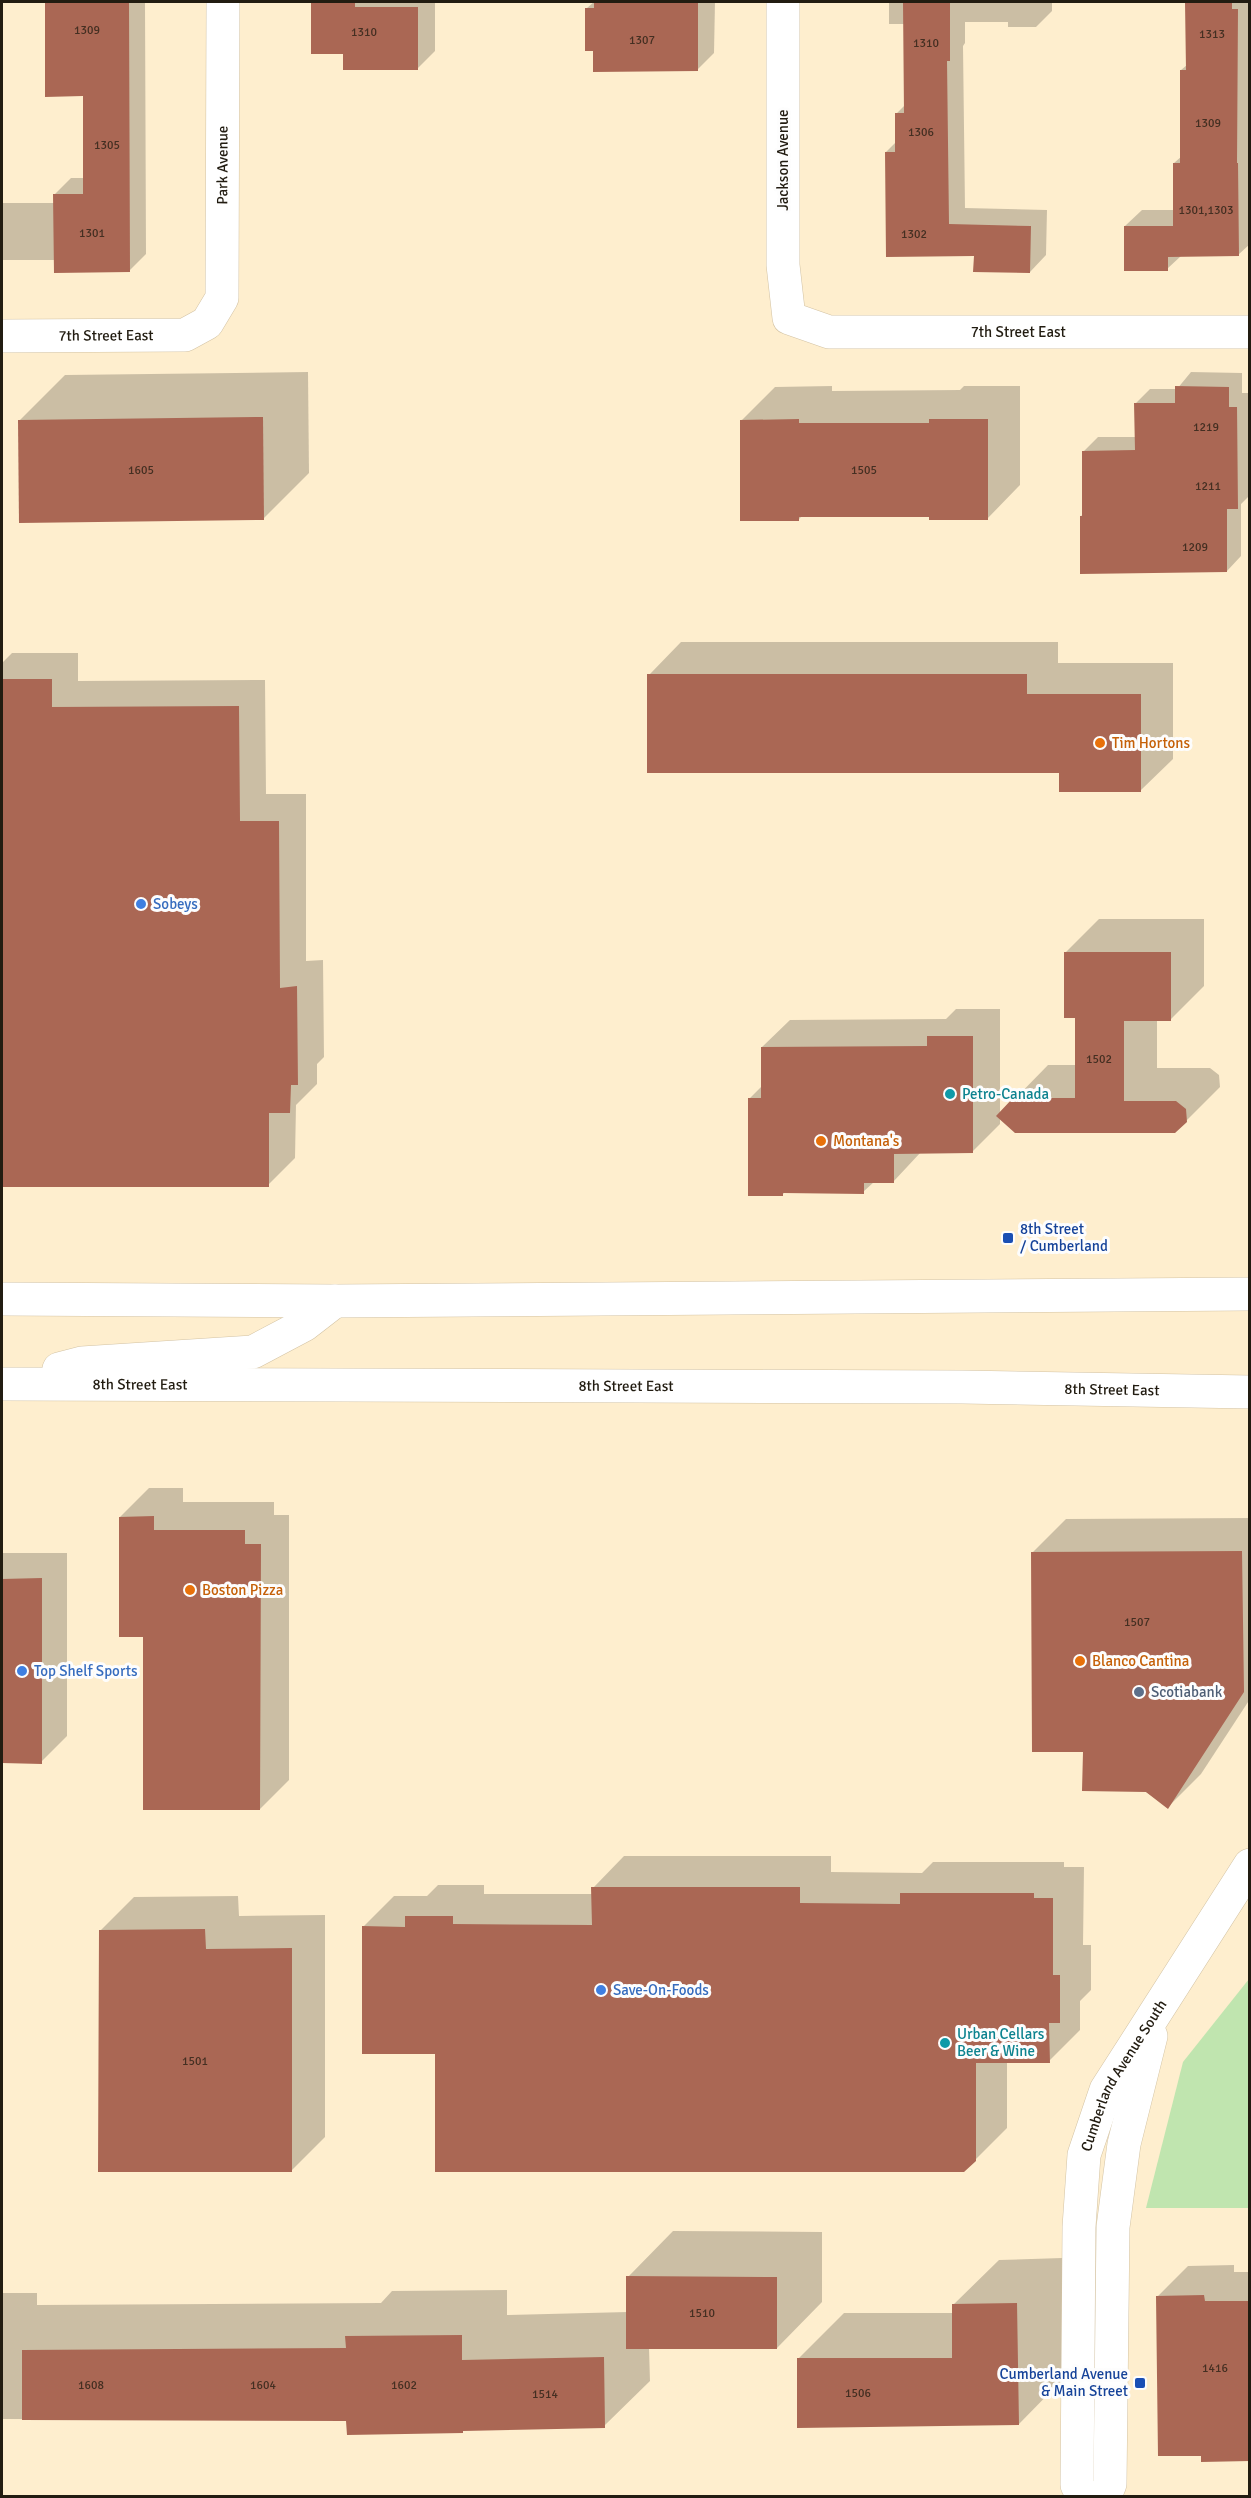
<svg xmlns="http://www.w3.org/2000/svg" width="1251" height="2498" font-family="Signika,sans-serif">
<style>
.green{fill:#c0e5af}
.shadow{fill:#0003}
.building{fill:#aa6754}
.lines{fill:none;stroke-linecap:round;stroke-linejoin:round}
.minor-casing{stroke:#d3c3a4;stroke-width:34}
.secondary-casing{stroke:#d3c3a4;stroke-width:34}
.minor{stroke:#fff;stroke-width:33}
.secondary{stroke:#fff;stroke-width:33}
.food-dot{fill:#e8710a;stroke:#fdfdfd;stroke-width:2}
.shop-dot{fill:#3f7fe0;stroke:#fdfdfd;stroke-width:2}
.culture-dot{fill:#0f9aa8;stroke:#fdfdfd;stroke-width:2}
.transit-dot{fill:#1a4fb4;stroke:#fdfdfd;stroke-width:2}
.service-dot{fill:#5c6f8a;stroke:#fdfdfd;stroke-width:2}
.labels{text-anchor:middle;stroke-width:6;stroke-linejoin:round;paint-order:stroke}
.number-label{font-size:12px;fill:#442f22}
.street-label{font-size:15px;fill:#221c11;stroke:#fdfdfd}
.food-label{font-size:15px;fill:#c56008;stroke:#fdfdfd;text-anchor:start}
.shop-label{font-size:15px;fill:#366cbe;stroke:#fdfdfd;text-anchor:start}
.culture-label{font-size:15px;fill:#0d838f;stroke:#fdfdfd;text-anchor:start}
.transit-label{font-size:15px;fill:#164399;stroke:#fdfdfd;text-anchor:start}
.service-label{font-size:15px;fill:#4e5e75;stroke:#fdfdfd;text-anchor:start}
</style>
<rect width="100%" height="100%" fill="#feeece"/>
<polygon class="green" points="1249,1979 1249,2208 1146,2208 1183,2062"/>
<g class="shadow">
<polygon points="46,2 145,2 146,254 130,270 55,260 2,260 2,203 54,203 54,195 71,178 84,178 84,95 46,95"/>
<polygon points="313,2 435,2 435,51 417,69 345,53 312,53"/>
<polygon points="594,2 715,2 714,53 697,70 594,49 587,8"/>
<polygon points="889,2 1052,2 1052,11 1036,27 1008,27 1008,22 965,22 965,43 963,46 965,208 1047,210 1046,255 1030,272 975,255 886,152 896,142 896,114 905,105 904,24 889,24"/>
<polygon points="1187,2 1250,2 1250,244 1238,255 1181,256 1167,269 1125,226 1142,210 1175,210 1174,163 1182,156 1181,70 1187,65"/>
<polygon points="308,372 309,473 263,519 19,421 65,375"/>
<polygon points="1191,372 1242,373 1242,393 1250,393 1250,495 1241,504 1241,556 1227,571 1081,516 1084,514 1083,452 1098,437 1136,437 1136,403 1150,389 1177,389"/>
<polygon points="832,386 832,391 960,390 964,386 1020,386 1020,485 987,519 930,516 802,516 798,520 742,420 775,387"/>
<polygon points="681,642 1058,642 1058,663 1173,663 1173,759 1140,791 649,675"/>
<polygon points="12,653 78,653 78,681 265,680 266,794 306,794 306,961 323,960 324,1057 317,1064 317,1084 296,1105 295,1158 268,1185 2,1185 2,663"/>
<polygon points="1099,919 1204,919 1204,986 1171,1019 1157,1019 1157,1068 1210,1068 1219,1075 1220,1087 1186,1121 1000,1118 1000,1124 973,1151 921,1152 893,1182 874,1182 863,1192 785,1192 782,1195 749,1099 762,1086 762,1047 790,1020 946,1019 956,1009 1000,1009 1000,1114 1048,1065 1076,1065 1076,1016 1065,953"/>
<polygon points="149,1488 183,1488 183,1502 274,1502 274,1515 289,1515 289,1780 260,1809 144,1635 120,1517"/>
<polygon points="1250,1518 1250,1699 1201,1774 1168,1807 1084,1750 1032,1553 1066,1519"/>
<polygon points="2,1553 67,1553 67,1736 41,1762 2,1762"/>
<polygon points="624,1856 831,1856 831,1872 922,1873 933,1862 1064,1862 1064,1867 1084,1867 1083,1945 1091,1945 1091,1990 1080,2001 1080,2030 1049,2061 1007,2061 1007,2128 975,2160 437,2053 363,1927 394,1896 427,1896 438,1885 484,1885 484,1894 593,1894 593,1888"/>
<polygon points="238,1896 239,1916 325,1915 325,2137 291,2171 100,1931 134,1897"/>
<polygon points="673,2231 822,2232 822,2302 777,2348 649,2347 650,2381 604,2426 465,2429 462,2432 348,2420 2,2419 2,2293 37,2293 37,2305 381,2303 392,2291 507,2290 507,2315 628,2312 628,2277"/>
<polygon points="1062,2258 1064,2378 1019,2424 798,2359 844,2313 953,2313 953,2305 999,2260"/>
<polygon points="1234,2265 1234,2272 1250,2272 1250,2460 1158,2296 1188,2266"/>
</g>
<g class="building">
<polygon points="45,2 129,2 130,272 54,273 53,194 83,194 83,96 45,97"/>
<polygon points="311,2 355,2 355,7 418,7 418,70 343,70 343,54 311,54"/>
<polygon points="594,2 698,2 698,71 593,72 593,51 585,51 585,8 594,8"/>
<polygon points="903,2 950,2 950,61 947,61 949,224 1031,226 1030,273 973,272 974,256 886,257 885,152 895,152 895,113 904,113"/>
<polygon points="1185,2 1232,2 1232,9 1238,9 1237,163 1238,163 1239,256 1168,257 1168,271 1124,271 1124,226 1173,226 1173,163 1180,163 1180,70 1186,70"/>
<polygon points="1175,386 1229,387 1229,407 1237,407 1238,509 1227,509 1227,572 1080,574 1080,516 1082,516 1082,451 1135,450 1134,403 1175,403"/>
<polygon points="263,417 264,520 19,523 18,420"/>
<polygon points="799,419 799,423 929,423 929,419 988,419 988,520 929,520 929,517 799,517 799,521 740,521 740,420"/>
<polygon points="647,674 1027,674 1027,694 1141,694 1141,792 1059,792 1059,773 647,773"/>
<polygon points="2,679 52,679 52,707 239,706 240,821 279,821 280,988 297,986 298,1085 291,1085 290,1113 269,1113 269,1187 2,1187"/>
<polygon points="1064,952 1171,952 1171,1021 1124,1021 1124,1101 1176,1101 1186,1109 1187,1122 1175,1133 1015,1133 996,1116 1013,1098 1075,1098 1075,1018 1064,1018"/>
<polygon points="927,1036 973,1036 973,1153 894,1154 894,1183 864,1183 864,1194 783,1193 783,1196 748,1196 748,1098 761,1098 761,1047 927,1046"/>
<polygon points="154,1516 154,1530 245,1530 245,1544 261,1544 260,1810 143,1810 143,1637 119,1637 119,1517"/>
<polygon points="1242,1551 1244,1692 1168,1809 1146,1792 1082,1791 1083,1752 1032,1752 1031,1552"/>
<polygon points="42,1578 42,1764 2,1763 2,1579"/>
<polygon points="591,1887 800,1887 800,1903 900,1904 900,1893 1034,1893 1034,1898 1053,1898 1053,1975 1060,1975 1060,2023 1049,2023 1050,2063 976,2063 976,2161 964,2172 435,2172 435,2054 362,2054 362,1926 405,1927 405,1916 453,1916 453,1924 592,1925"/>
<polygon points="205,1929 206,1949 292,1948 292,2172 98,2172 99,1930"/>
<polygon points="626,2276 777,2277 777,2349 626,2349"/>
<polygon points="1204,2295 1205,2301 1250,2301 1250,2461 1201,2462 1201,2456 1158,2456 1156,2296"/>
<polygon points="1017,2303 1019,2425 797,2428 797,2358 952,2358 952,2304"/>
<polygon points="462,2335 462,2360 604,2357 605,2428 463,2431 463,2433 347,2435 346,2421 22,2420 22,2350 346,2348 345,2336"/>
</g>
<g class="lines">
<g class="minor-casing">
<g id="minor">
<path id="s1" d="M783,2V265L789,318L829,332H1250"/>
<path id="s2" d="M2,336L185,335L207,323L222,298L223,2"/>
</g>
</g>
<g class="secondary-casing">
<g id="secondary">
<polyline points="2,1299 335,1301 1250,1294"/>
<polyline points="59,1369 82,1363 253,1352 304,1325 335,1301"/>
<path id="s3" d="M2,1384L962,1387L1250,1392"/>
<path id="s4" d="M1083,2496L1077,2485L1079,2227L1084,2155L1106,2090L1250,1865"/>
<polyline points="1105,2496 1110,2484 1113,2227 1124,2144 1151,2036"/>
</g>
</g>
<use href="#minor" class="minor"/>
<use href="#secondary" class="secondary"/>
</g>
<g class="food-dot">
<circle cx="1100" cy="743" r="6"/>
<circle cx="821" cy="1141" r="6"/>
<circle cx="190" cy="1590" r="6"/>
<circle cx="1080" cy="1661" r="6"/>
</g>
<g class="shop-dot">
<circle cx="141" cy="904" r="6"/>
<circle cx="22" cy="1671" r="6"/>
<circle cx="601" cy="1990" r="6"/>
</g>
<g class="culture-dot">
<circle cx="950" cy="1094" r="6"/>
<circle cx="945" cy="2043" r="6"/>
</g>
<g class="transit-dot">
<rect x="1002" y="1232" width="12" height="12" rx="3"/>
<rect x="1134" y="2377" width="12" height="12" rx="3"/>
</g>
<circle class="service-dot" cx="1139" cy="1692" r="6"/>
<g class="labels">
<g class="number-label">
<text x="87" y="34">1309</text>
<text x="364" y="36">1310</text>
<text x="1212" y="38">1313</text>
<text x="642" y="44">1307</text>
<text x="926" y="47">1310</text>
<text x="1208" y="127">1309</text>
<text x="921" y="136">1306</text>
<text x="107" y="149">1305</text>
<text x="1206" y="214">1301,1303</text>
<text x="92" y="237">1301</text>
<text x="914" y="238">1302</text>
<text x="1206" y="431">1219</text>
<text x="141" y="474">1605</text>
<text x="864" y="474">1505</text>
<text x="1208" y="490">1211</text>
<text x="1195" y="551">1209</text>
<text x="1099" y="1063">1502</text>
<text x="1137" y="1626">1507</text>
<text x="195" y="2065">1501</text>
<text x="702" y="2317">1510</text>
<text x="1215" y="2372">1416</text>
<text x="91" y="2389">1608</text>
<text x="263" y="2389">1604</text>
<text x="404" y="2389">1602</text>
<text x="858" y="2397">1506</text>
<text x="545" y="2398">1514</text>
</g>
<g class="street-label">
<text transform="translate(783 160) rotate(-90)" y="5">Jackson Avenue</text>
<text dy="5" stroke="none"><textPath href="#s2" startOffset="370">Park Avenue</textPath></text>
<text dy="5" stroke="none"><textPath href="#s1" startOffset="548">7th Street East</textPath></text>
<text dy="5" stroke="none"><textPath href="#s2" startOffset="104">7th Street East</textPath></text>
<text dy="5" stroke="none"><textPath href="#s3" startOffset="138">8th Street East</textPath></text>
<text dy="5" stroke="none"><textPath href="#s3" startOffset="624">8th Street East</textPath></text>
<text dy="5" stroke="none"><textPath href="#s3" startOffset="1110">8th Street East</textPath></text>
<text dy="5" stroke="none"><textPath href="#s4" startOffset="432">Cumberland Avenue South</textPath></text>
</g>
<g class="food-label">
<text x="1112" y="748">Tim Hortons</text>
<text x="833" y="1146">Montana's</text>
<text x="202" y="1595">Boston Pizza</text>
<text x="1092" y="1666">Blanco Cantina</text>
</g>
<g class="shop-label">
<text x="153" y="909">Sobeys</text>
<text x="34" y="1676">Top Shelf Sports</text>
<text x="613" y="1995">Save-On-Foods</text>
</g>
<g class="culture-label">
<text x="962" y="1099">Petro-Canada</text>
<text x="957" y="2039">Urban Cellars<tspan x="957" dy="17">Beer &amp; Wine</tspan></text>
</g>
<g class="transit-label">
<text x="1020" y="1234">8th Street<tspan x="1020" dy="17">/ Cumberland</tspan></text>
<text x="1128" y="2379" text-anchor="end">Cumberland Avenue<tspan x="1128" dy="17">&amp; Main Street</tspan></text>
</g>
<g class="service-label">
<text x="1151" y="1697">Scotiabank</text>
</g>
</g>
<rect width="1251" height="2498" fill="none" stroke="#221c11" stroke-width="6"/>
</svg>
